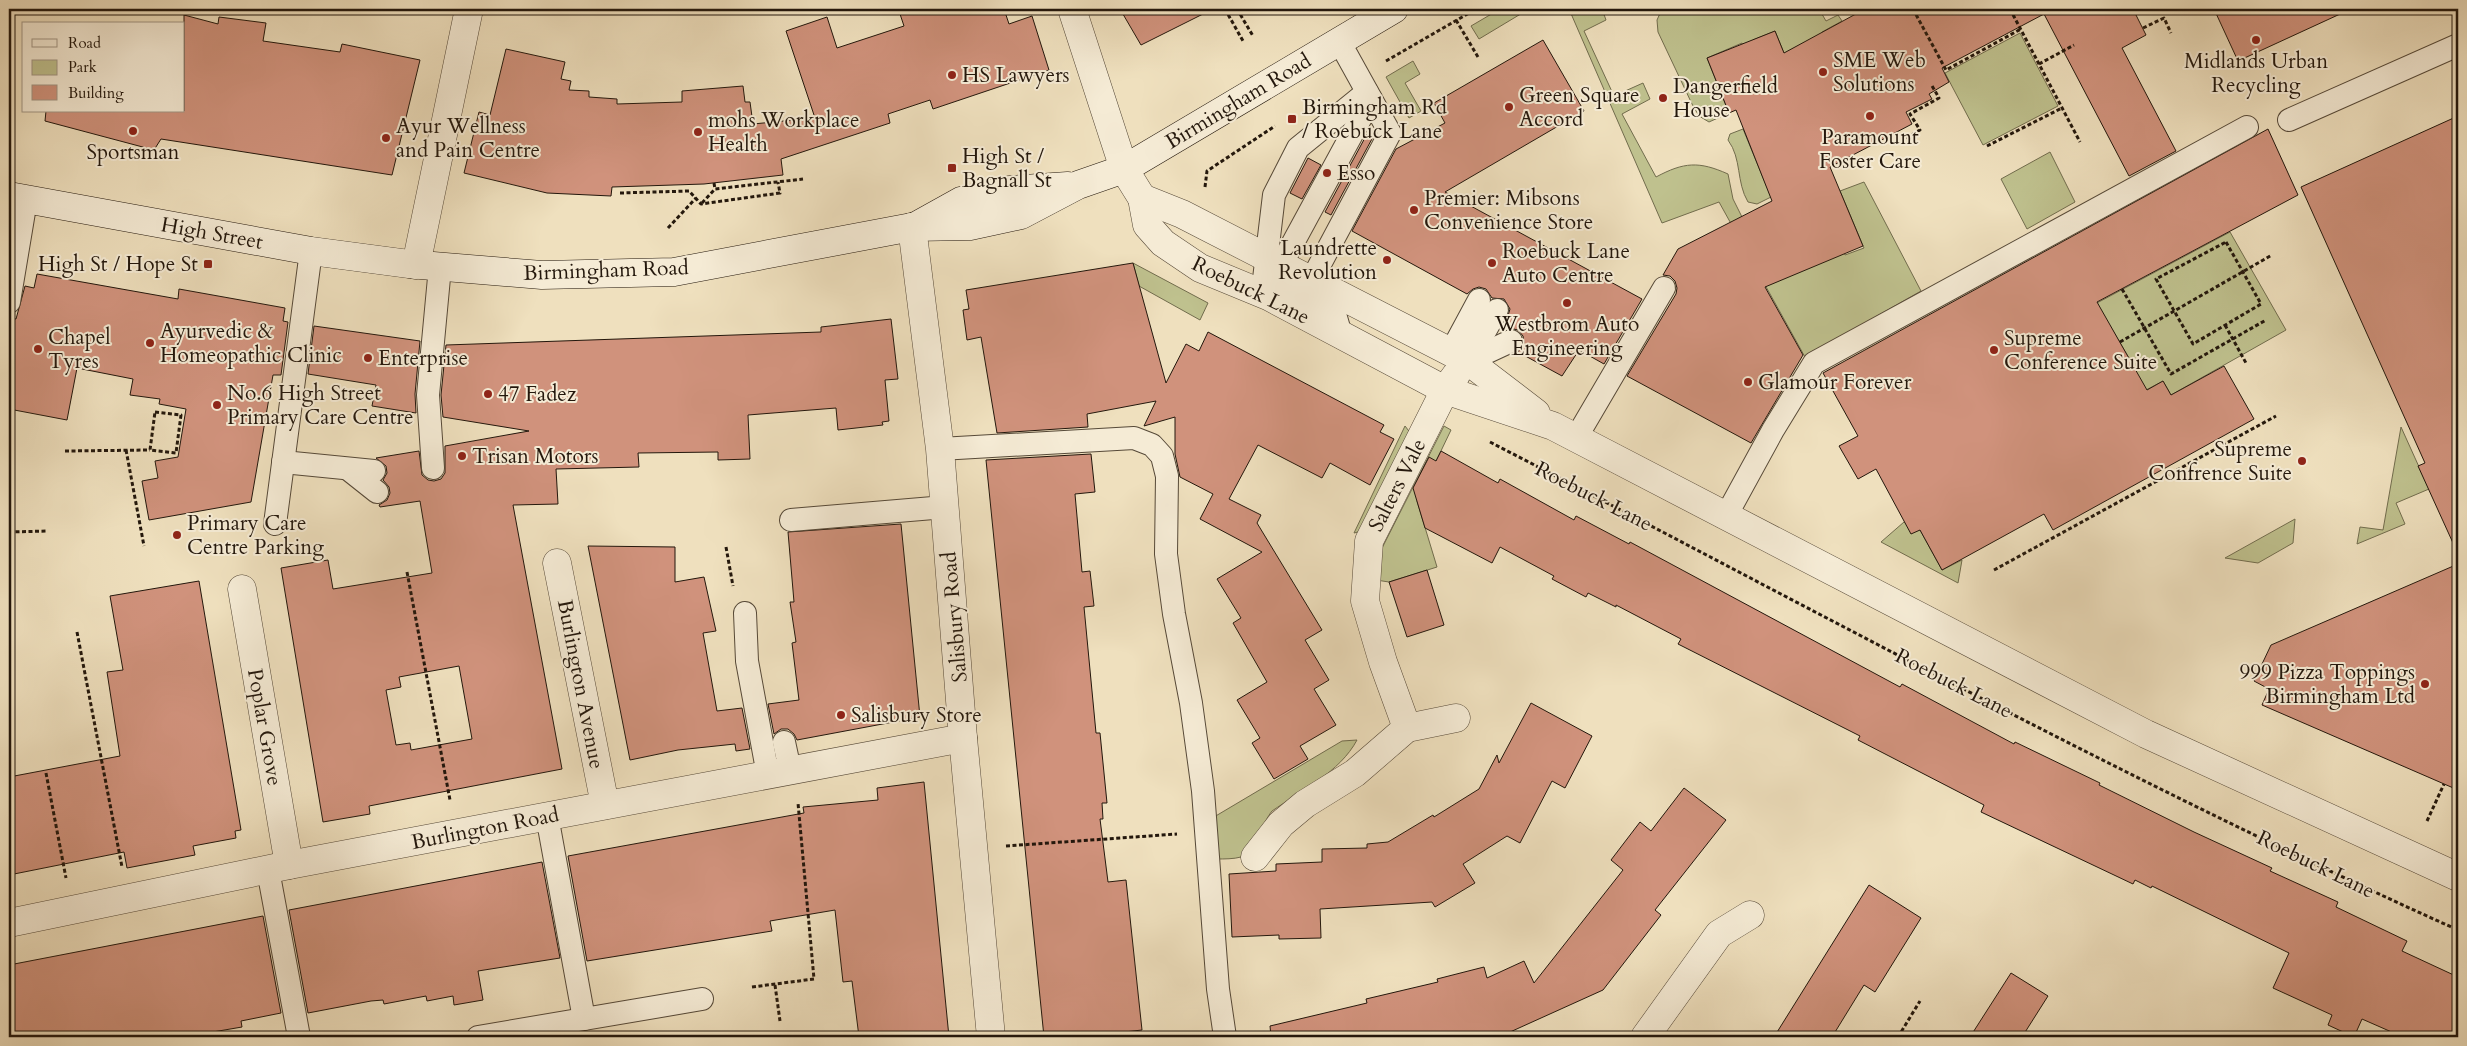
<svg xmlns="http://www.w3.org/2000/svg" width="2467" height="1046" font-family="Cardo,serif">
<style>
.green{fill:#bfc18e;stroke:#716c4d}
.building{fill:#d0927c;stroke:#23170c;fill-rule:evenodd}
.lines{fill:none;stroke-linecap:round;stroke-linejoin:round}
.lane-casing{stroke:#564938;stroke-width:24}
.street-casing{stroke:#564938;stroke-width:29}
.secondary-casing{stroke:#23170c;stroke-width:29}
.path{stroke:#23170c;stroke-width:3;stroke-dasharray:4 2.5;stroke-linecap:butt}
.lane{stroke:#f5ebd5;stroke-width:22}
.street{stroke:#f5ebd5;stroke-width:28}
.secondary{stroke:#f5ebd5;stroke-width:28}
.poi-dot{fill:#8f2418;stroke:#f5ebd5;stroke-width:2}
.labels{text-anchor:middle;stroke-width:4;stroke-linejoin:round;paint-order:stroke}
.poi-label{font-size:21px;fill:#23170c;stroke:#f5ebd5;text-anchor:start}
.street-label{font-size:21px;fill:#23170c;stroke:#f5ebd5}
</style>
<rect width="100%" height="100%" fill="#efe0be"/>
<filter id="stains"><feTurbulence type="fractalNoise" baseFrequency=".004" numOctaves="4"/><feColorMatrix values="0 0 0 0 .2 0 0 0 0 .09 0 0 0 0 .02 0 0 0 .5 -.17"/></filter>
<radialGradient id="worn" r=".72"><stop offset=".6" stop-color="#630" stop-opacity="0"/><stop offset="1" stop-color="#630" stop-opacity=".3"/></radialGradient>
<g class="green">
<polygon points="1500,9 1529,9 1479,39 1471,26"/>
<path d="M1569,9H1602L1606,20L1584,31L1614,96L1643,83L1650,99L1622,114L1656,177C1684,162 1699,161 1728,174L1733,199L1742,217L1842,248L1845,255L1864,248L1840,191L1864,182L1921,291L1805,357L1719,202L1662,223Z"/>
<polygon points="1662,9 1819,9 1826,21 1838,15 1842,21 1822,32 1827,41 1788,63 1775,31 1753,40 1744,49 1742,43 1707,58 1729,113 1709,122 1699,116 1692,104 1658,32 1657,20"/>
<polygon points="2020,33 2058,106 1983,145 1945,73"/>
<polygon points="1413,61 1420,74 1405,83 1421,111 1409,118 1386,77"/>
<path d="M1743,129L1771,197L1757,204L1748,202C1736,182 1742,159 1728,140L1730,134Z"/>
<polygon points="2050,152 2075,202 2027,229 2001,179"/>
<polygon points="2230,232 2286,330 2171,395 2163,381 2131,398 2129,358 2110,326 2082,311"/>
<polygon points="1133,263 1208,303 1200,320 1139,286"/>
<polygon points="1405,426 1412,435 1366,530 1354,533"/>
<polygon points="1444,426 1451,430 1417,501 1437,567 1389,582 1376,580 1379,554"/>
<polygon points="2401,427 2429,489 2396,503 2405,524 2357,544 2360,527 2383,530"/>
<polygon points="2295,519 2293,543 2258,563 2225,558"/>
<polygon points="1904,522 1920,530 1942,570 1962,560 1958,583 1881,542"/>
<path d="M1357,740C1340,772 1301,791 1272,811C1263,822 1252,853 1241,857C1234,859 1224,859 1217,859L1214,817L1342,741Z"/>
</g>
<g class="building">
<polygon points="918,9 1004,9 1009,24 1032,16 1049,70 933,109 930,100 888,114 890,123 781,159 783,175 704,184 612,187 611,196 547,193 464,173 479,112 490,115 506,49 565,62 561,79 571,81 569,90 589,91 589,97 617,99 617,104 682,102 682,91 743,86 745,102 750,102 753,124 815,118 786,31 827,17 837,48 904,26 900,14"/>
<polygon points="1120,9 1213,9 1141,45"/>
<polygon points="1865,9 2133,9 2146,35 2122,48 2176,151 2129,176 2044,14 1942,68 1949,82 1929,94 1932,99 1906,112 1912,124 1830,167 1863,246 1765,287 1803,355 1751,443 1627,376 1676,294 1677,288 1675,281 1670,276 1663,275 1678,249 1772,201 1736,110 1729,113 1707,58 1775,31 1784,53"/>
<polygon points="2214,9 2351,9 2238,61"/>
<polygon points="184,15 218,24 219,17 266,23 263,41 340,52 342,44 420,60 392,175 161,139 154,150 45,121 46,111 184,111"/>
<polygon points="1543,40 1584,111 1445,192 1642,299 1604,364 1579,350 1562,376 1518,352 1524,343 1523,336 1518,330 1509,328 1507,319 1510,309 1504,299 1492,298 1486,289 1479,287 1473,289 1467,294 1352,231 1396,149 1445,123 1434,103"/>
<polygon points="2458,116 2458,554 2418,466 2425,463 2301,187"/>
<polygon points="2268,129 2298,195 2097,302 2147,390 2163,381 2171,395 2224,366 2254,419 2053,530 2044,514 1942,570 1920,530 1911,534 1876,469 1858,479 1839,446 1858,436 1823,373"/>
<polygon points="1367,134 1373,137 1331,215 1325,212"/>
<polygon points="1308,158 1321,165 1302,199 1290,193"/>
<polygon points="1133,263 1166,383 1186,344 1199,351 1208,332 1384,425 1380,432 1394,439 1370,485 1330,463 1322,478 1258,445 1229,499 1261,515 1257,523 1322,630 1305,640 1329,680 1314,689 1336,725 1300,746 1308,759 1274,779 1252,743 1260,738 1237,700 1267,682 1233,623 1241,618 1217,579 1262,552 1200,519 1213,494 1180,477 1175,454 1175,417 1144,426 1156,401 1087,414 1088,427 997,433 981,337 967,340 963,310 969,309 966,290"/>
<polygon points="37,274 178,299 179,289 285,308 283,321 288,322 281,375 273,375 251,502 149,520 142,481 158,478 155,461 178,457 186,409 159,404 160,399 130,395 133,379 77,368 67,420 9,409 9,318 16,319 25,286 34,288"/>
<path d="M891,319L898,379L885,380L889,421L882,422L883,425L838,430L836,408L748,415L750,459L718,460V452L638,453L639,467L556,469L558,504L513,505L562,769L369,806L370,814L323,822L281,568L328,560L333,589L432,573L420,501L380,507L379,505L387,500L390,493L389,487L383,480L387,473L386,466L376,458L419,451L422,475L428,480L434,481L441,479L445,473V446L529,431L443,417L441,395L446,345L821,332V327ZM459,666L472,739L411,750L410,743L396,745L386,690L401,687L399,677Z"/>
<polygon points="314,326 420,341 415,394 416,413 372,406 376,385 308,374"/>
<polygon points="1441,451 1498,483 1500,479 1574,520 1576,516 1629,544 1630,542 1900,687 1902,684 2014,744 2015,742 2100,783 2099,785 2194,832 2272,868 2270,871 2338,902 2336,907 2407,941 2402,951 2458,977 2458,1037 2403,1037 2362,1019 2354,1037 2328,1025 2332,1015 2273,988 2289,953 2152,886 2151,888 2135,880 2133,884 1981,812 1984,805 1858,740 1860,736 1678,644 1681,639 1616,605 1616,607 1588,593 1586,597 1552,579 1554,576 1500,547 1492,563 1425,528 1413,488 1429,457 1436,461"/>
<polygon points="1091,454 1095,492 1075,494 1082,572 1090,571 1094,606 1084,607 1096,733 1100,733 1107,803 1102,803 1103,819 1100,819 1108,882 1126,880 1142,1030 1079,1037 1044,1037 986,460"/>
<polygon points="901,524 920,717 797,740 794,734 788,729 781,729 774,734 768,704 799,700 792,643 796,642 790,602 794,602 788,532"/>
<polygon points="588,546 675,547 675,582 704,577 716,631 703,633 717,711 742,708 750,749 736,751 735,744 678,750 630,760"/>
<polygon points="2458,564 2458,790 2262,705 2269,689 2254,681 2271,645"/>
<polygon points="1427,570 1444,625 1407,637 1389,582"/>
<polygon points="199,581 241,830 235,831 236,838 193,846 195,855 127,868 124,852 9,875 9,777 120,756 107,672 123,670 110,596"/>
<polygon points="1531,703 1592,736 1565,788 1552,781 1520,843 1507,836 1463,864 1475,883 1435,907 1432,902 1320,909 1321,938 1279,939 1279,935 1232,937 1229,874 1276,871 1276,864 1322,862 1322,849 1367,848 1367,844 1388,842 1433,815 1434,817 1479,789 1497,755 1499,763"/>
<polygon points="924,782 949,1037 859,1037 852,981 843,982 835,910 770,921 772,931 587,961 568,856 804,813 803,807 878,800 877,788"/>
<polygon points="1684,788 1726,820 1655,910 1661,915 1603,990 1499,1037 1271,1037 1270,1026 1367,1003 1366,999 1438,982 1437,979 1484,967 1487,978 1524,961 1534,983 1623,870 1611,860 1640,822 1651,831"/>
<polygon points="542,862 560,958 478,971 483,1000 454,1005 453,996 427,1001 426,996 384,1004 383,1000 371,1001 308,1013 289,910"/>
<polygon points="1869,885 1921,918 1875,992 1864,985 1832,1037 1774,1037"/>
<polygon points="263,916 281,1013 241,1021 242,1027 201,1034 202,1037 9,1037 9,965"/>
<polygon points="2011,973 2048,996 2022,1037 1970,1037"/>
</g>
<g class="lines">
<g class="lane-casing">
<g id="lane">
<polyline points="2289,120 2458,45"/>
<polyline points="1281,265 1371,99"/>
<polyline points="1311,281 1390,133 1339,41"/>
<polyline points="9,302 26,200"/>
<polyline points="1341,335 1335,314 1264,279 1274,195 1298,148 1367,92"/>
<polyline points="1451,352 1479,300"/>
<polyline points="1468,361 1497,310"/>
<polyline points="1468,361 1511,341"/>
<polyline points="1576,438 1664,288"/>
<polyline points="940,449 1134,438 1152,445 1162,456 1167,476 1166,554 1174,614 1191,703 1203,791 1218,989 1225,1037"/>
<polyline points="283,462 374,471"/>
<polyline points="433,468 428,395 440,267"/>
<polyline points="348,469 377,492"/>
<polyline points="1726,516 1773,430 1814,363 2247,127"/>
<polyline points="791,520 945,507"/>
<polyline points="275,524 311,251"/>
<polyline points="745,613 747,661 768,775"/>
<polyline points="784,742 790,770"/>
<polyline points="547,816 584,1019"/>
<polyline points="268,870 299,1037"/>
<polyline points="478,1037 702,999"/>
</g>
</g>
<g class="street-casing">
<g id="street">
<polyline points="1072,9 1124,169 1142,198 1147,225 1163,243 1200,268 1268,296 1445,390 1553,426 2146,734 2458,877"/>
<polyline points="1142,198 1182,214 1468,361 1536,413"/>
<polyline points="912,227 940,449 963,738 991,1037"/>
<polyline points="416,265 469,9"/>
<polyline points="557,563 605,805"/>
<polyline points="242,589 289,865"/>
<polyline points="1407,728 1383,662 1365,601 1369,541 1445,390 1456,375"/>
<polyline points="1255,857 1281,824 1305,804 1355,773 1407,728 1456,718"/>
<polyline points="9,923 289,865 963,738"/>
<polyline points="1645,1037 1719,934 1750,915"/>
</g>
</g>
<g class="secondary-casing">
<g id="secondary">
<polyline points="9,196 311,251 409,264 542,275 674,272 912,227 970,226 1021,215 1078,185 1124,169 1394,9"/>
<polyline points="916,226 961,201 1010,190 1068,186"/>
</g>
</g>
<g class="path">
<polyline points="1225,9 1243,41"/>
<polyline points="1237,9 1253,36"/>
<polyline points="1913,9 1946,70 2021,29"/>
<polyline points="2010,9 2080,142"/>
<polyline points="2013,13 2021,9"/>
<polyline points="1456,20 1478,57"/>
<polyline points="2143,28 2164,18 2171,33"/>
<polyline points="1386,61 1476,9"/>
<polyline points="2039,64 2074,45"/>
<polyline points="1906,138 1920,130 1910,114 1939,98 1931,84"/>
<polyline points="1987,146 2062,108"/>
<polyline points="714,183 715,189 803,179"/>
<polyline points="1205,187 1207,171 1275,126"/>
<polyline points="620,193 689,191 701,204 780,193 778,182"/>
<polyline points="702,203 715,189"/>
<polyline points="668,228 696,198"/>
<polygon points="2226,242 2261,304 2193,344 2156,279"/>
<polyline points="2122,289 2171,374 2266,320"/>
<polyline points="2225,325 2246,363"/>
<polyline points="2120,342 2272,255"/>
<polygon points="155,412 181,415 176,453 150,450"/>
<path d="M1490,442C1811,608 2128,782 2458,930"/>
<polyline points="126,450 144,546"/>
<polyline points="65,451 150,450"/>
<polyline points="9,532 47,531"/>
<polyline points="726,547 733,586"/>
<polyline points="1994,570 2276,416"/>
<polyline points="407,572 450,800"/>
<polyline points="77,632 122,867"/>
<polyline points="46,773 66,878"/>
<polyline points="2427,821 2444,784"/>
<polyline points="1006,846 1177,834"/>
<polyline points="775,985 780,1021"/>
<polyline points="752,987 814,979 798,803"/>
<polyline points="1898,1037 1920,1001"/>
</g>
<use href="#lane" class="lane"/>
<use href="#street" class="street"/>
<use href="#secondary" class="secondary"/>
</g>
<g class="poi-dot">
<circle cx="2256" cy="40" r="5"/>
<circle cx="1823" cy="72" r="5"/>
<circle cx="952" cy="75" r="5"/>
<circle cx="1663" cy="98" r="5"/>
<circle cx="1509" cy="107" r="5"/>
<circle cx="1870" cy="116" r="5"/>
<rect x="1287" y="114" width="10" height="10" rx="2.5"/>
<circle cx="133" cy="131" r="5"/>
<circle cx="698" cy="132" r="5"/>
<circle cx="386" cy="138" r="5"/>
<rect x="947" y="163" width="10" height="10" rx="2.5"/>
<circle cx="1327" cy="173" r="5"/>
<circle cx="1414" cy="210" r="5"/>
<circle cx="1387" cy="260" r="5"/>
<circle cx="1492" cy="263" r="5"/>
<rect x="203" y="259" width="10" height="10" rx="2.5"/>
<circle cx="1567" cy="303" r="5"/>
<circle cx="150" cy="343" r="5"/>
<circle cx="38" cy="349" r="5"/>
<circle cx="1994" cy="350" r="5"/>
<circle cx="368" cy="358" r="5"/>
<circle cx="1748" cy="382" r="5"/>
<circle cx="488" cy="394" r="5"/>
<circle cx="217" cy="405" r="5"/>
<circle cx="462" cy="456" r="5"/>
<circle cx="2302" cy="461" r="5"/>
<circle cx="177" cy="535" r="5"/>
<circle cx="2425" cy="684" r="5"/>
<circle cx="841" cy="715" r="5"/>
</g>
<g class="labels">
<g class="poi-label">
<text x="1833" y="67">SME Web<tspan x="1833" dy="24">Solutions</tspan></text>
<text x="2256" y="68" text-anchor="middle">Midlands Urban<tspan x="2256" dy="24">Recycling</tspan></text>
<text x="962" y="82">HS Lawyers</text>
<text x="1673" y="93">Dangerfield<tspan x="1673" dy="24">House</tspan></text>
<text x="1519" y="102">Green Square<tspan x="1519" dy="24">Accord</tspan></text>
<text x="1302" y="114">Birmingham Rd<tspan x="1302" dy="24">/ Roebuck Lane</tspan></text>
<text x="708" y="127">mohs Workplace<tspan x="708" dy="24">Health</tspan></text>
<text x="396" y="133">Ayur Wellness<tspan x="396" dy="24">and Pain Centre</tspan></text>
<text x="1870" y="144" text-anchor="middle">Paramount<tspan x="1870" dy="24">Foster Care</tspan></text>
<text x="133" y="159" text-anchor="middle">Sportsman</text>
<text x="962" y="163">High St /<tspan x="962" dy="24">Bagnall St</tspan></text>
<text x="1337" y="180">Esso</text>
<text x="1424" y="205">Premier: Mibsons<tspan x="1424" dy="24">Convenience Store</tspan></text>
<text x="1377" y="255" text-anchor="end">Laundrette<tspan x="1377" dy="24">Revolution</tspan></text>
<text x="1502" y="258">Roebuck Lane<tspan x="1502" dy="24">Auto Centre</tspan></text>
<text x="198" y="271" text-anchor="end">High St / Hope St</text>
<text x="1567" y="331" text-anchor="middle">Westbrom Auto<tspan x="1567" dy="24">Engineering</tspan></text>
<text x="160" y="338">Ayurvedic &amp;<tspan x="160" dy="24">Homeopathic Clinic</tspan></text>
<text x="48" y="344">Chapel<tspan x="48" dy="24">Tyres</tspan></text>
<text x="2004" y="345">Supreme<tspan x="2004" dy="24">Conference Suite</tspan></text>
<text x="378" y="365">Enterprise</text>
<text x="1758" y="389">Glamour Forever</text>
<text x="227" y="400">No.6 High Street<tspan x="227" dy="24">Primary Care Centre</tspan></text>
<text x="498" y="401">47 Fadez</text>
<text x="2292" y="456" text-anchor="end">Supreme<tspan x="2292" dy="24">Confrence Suite</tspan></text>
<text x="472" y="463">Trisan Motors</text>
<text x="187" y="530">Primary Care<tspan x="187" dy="24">Centre Parking</tspan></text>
<text x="2415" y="679" text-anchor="end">999 Pizza Toppings<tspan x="2415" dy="24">Birmingham Ltd</tspan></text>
<text x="851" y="722">Salisbury Store</text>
</g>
<g class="street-label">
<text transform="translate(1238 101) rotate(-31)" y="7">Birmingham Road</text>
<text transform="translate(212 233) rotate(10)" y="7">High Street</text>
<text transform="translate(606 270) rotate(-2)" y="7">Birmingham Road</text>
<text transform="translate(1251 290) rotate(26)" y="7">Roebuck Lane</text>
<text transform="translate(1397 485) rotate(-63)" y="7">Salters Vale</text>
<text transform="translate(1594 496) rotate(27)" y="7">Roebuck Lane</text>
<text transform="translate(954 617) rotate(-95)" y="7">Salisbury Road</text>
<text transform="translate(1954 683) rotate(27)" y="7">Roebuck Lane</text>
<text transform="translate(581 684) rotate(79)" y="7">Burlington Avenue</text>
<text transform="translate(265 727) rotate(80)" y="7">Poplar Grove</text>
<text transform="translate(485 828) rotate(-11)" y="7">Burlington Road</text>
<text transform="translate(2316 864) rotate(26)" y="7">Roebuck Lane</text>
</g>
</g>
<rect width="2467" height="1046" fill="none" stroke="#efe0be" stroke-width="30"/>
<rect x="10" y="10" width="2447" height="1026" fill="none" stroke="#23170c" stroke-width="2.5"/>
<rect x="15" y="15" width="2437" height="1016" fill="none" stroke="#23170c"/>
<rect x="22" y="22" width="162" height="90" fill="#f5ebd5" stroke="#a19685"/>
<rect x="32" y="39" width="25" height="8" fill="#f5ebd5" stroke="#a19685"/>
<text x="68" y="48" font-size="15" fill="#23170c">Road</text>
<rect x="32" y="60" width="25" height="15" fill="#bfc18e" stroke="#a19685"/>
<text x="68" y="72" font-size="15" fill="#23170c">Park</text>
<rect x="32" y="85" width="25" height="15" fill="#d0927c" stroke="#a19685"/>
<text x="68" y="98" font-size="15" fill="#23170c">Building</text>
<rect width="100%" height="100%" filter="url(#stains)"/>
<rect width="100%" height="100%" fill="url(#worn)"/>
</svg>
